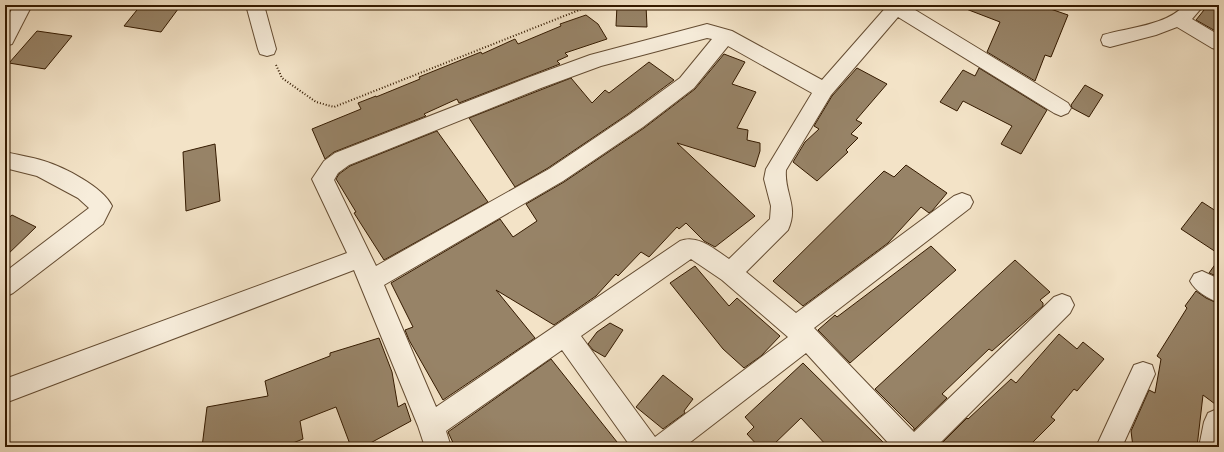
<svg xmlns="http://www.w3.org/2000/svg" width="1224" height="452" font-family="Vollkorn,serif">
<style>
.building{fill:#978367;stroke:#341a00}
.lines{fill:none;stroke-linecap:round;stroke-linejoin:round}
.minor-casing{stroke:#644c32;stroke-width:2}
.tertiary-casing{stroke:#644c32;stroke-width:2}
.path{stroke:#341a00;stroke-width:2;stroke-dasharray:1 2;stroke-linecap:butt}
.minor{fill:#f7eddb;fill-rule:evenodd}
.tertiary{fill:#f7eddb;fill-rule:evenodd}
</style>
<rect width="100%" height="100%" fill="#f3e3c7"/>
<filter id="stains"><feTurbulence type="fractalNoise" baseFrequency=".005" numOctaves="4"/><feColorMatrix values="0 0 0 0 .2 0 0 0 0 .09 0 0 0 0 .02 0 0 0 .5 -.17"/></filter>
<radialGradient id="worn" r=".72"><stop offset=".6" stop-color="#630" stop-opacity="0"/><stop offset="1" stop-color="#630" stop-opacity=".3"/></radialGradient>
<g class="building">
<polygon points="141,5 181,5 161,32 124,26"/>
<polygon points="617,5 646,5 647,27 616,26"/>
<polygon points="961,5 1039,5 1068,15 1051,57 1045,55 1035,81 987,52 1000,22 961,7"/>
<polygon points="1208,5 1219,11 1219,33 1196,20"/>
<polygon points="586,15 598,24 607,39 565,53 568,56 557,61 560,64 459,103 457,99 424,114 426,116 334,152 325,159 312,129 361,109 358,103 376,96 376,97 420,79 419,77 481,52 482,54 515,39 518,44 561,26 560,24"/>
<polygon points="37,31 72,36 45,69 9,63"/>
<polygon points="724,54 745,62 732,84 756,92 737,128 748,130 747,140 760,143 760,151 755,167 677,143 755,216 715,247 704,241 686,223 679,229 677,227 649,257 641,252 618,276 616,274 596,296 554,325 496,290 535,338 443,400 409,340 405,330 413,327 391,283 500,219 513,237 537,221 526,204 564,182 644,128 695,89"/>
<polygon points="649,62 674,80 628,114 548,168 515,187 469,118 571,78 592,103 605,90 609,93"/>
<polygon points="857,68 887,84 856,120 862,123 851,134 858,138 846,150 848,152 817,181 793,162 805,142 819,129 814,126 832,96"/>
<polygon points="979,68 1047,110 1021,154 1001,144 1012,126 963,101 957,111 940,102 963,70 975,76"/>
<polygon points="1085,85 1103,95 1089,117 1072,108 1071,105"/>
<polygon points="437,131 488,202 384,260 354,213 356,212 336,179 339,174 350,166"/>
<polygon points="215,144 220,201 186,211 183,152"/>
<polygon points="906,165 947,193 932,211 929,213 921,207 888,243 803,306 773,281 884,171 894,177"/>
<polygon points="1202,202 1219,213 1219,254 1181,229"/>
<polygon points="12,215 36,227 5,257 5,221"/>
<polygon points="931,246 956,270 850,363 818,330 835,315 837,317"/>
<polygon points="1219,259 1219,277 1209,273"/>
<polygon points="1015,260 1050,292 1040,300 1043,303 1043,306 992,351 989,349 942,394 947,398 914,430 914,428 875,389"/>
<polygon points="695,266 729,306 737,298 780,336 761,356 744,368 723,349 670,283"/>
<polygon points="1196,291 1206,298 1219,304 1219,407 1203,395 1197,447 1133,447 1131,431 1149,390 1155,393 1161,359 1157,356 1187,308 1185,306"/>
<polygon points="610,323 623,330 605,357 593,350 588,344 597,332"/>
<polygon points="1059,334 1077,349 1083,342 1104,359 1077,391 1074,389 1051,417 1055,420 1028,447 938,447 967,418 968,419 1011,379 1016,383"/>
<polygon points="379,338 392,372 398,407 405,403 411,421 363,447 351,447 336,407 300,421 303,439 283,447 202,447 207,407 268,396 265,381 330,356 330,353"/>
<polygon points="551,359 621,447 455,447 448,432"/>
<polygon points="803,363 888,447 828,447 801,418 771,447 759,447 747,434 754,427 745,417"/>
<polygon points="663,375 693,399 684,411 685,413 663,429 636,407"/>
</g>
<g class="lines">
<g class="minor-casing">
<g id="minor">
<polygon points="246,5 264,5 276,49 274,54 267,56 260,54 258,49"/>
<path d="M888,5H907L1068,103L1071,108L1068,113L1061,116L1054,113L898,17L831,95L786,170C784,193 799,206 788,230L746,272L796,313L954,196L962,193L970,196L973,202L970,208L814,328L914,432L1054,297L1062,294L1070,297L1074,305L1070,313L936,447H892L806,353L684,447H631L562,350L446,431L451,447H425L418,426L354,270L5,403V379L347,253L312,179L324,161L335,153L527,78L590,55L707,24L732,31L822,80ZM707,38L712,39L680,78L629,115L549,169L376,266L334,180L338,173L349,165L541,88L601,66ZM728,46L812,93L766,169L764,179L771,206L770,219L729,259C714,249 698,234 680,241L436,407L384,285L563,181L643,127L694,88ZM691,259L722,280L788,337L655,437L581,336Z"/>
<path d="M1185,5H1204L1192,19L1219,35V50L1212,48L1177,27L1156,35L1110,47L1103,45L1101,40L1103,35C1130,27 1165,26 1185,5Z"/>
<path d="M5,152C18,155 31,157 44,161C64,167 103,187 112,206L103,224L13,293L5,297V272L89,208L78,198L37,176L5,168Z"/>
<path d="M1202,271L1219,279V303C1208,298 1196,292 1190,281L1194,274Z"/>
<polygon points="1143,362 1152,365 1155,374 1122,447 1096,447 1134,365"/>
<polygon points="1217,409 1219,410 1219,447 1199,447 1204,422 1208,413"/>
</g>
</g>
<g class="tertiary-casing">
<polygon id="tertiary" points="14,5 32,5 12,44 5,46 5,22"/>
</g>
<polyline class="path" points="276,65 282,78 316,102 334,107 592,5"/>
<use href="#minor" class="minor"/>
<use href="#tertiary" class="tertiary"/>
</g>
<rect width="1224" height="452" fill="none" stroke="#f3e3c7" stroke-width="20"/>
<rect x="6" y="6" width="1212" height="440" fill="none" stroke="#341a00" stroke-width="2"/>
<rect x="10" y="10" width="1204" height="432" fill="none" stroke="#341a00"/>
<rect width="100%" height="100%" filter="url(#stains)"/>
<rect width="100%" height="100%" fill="url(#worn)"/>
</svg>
